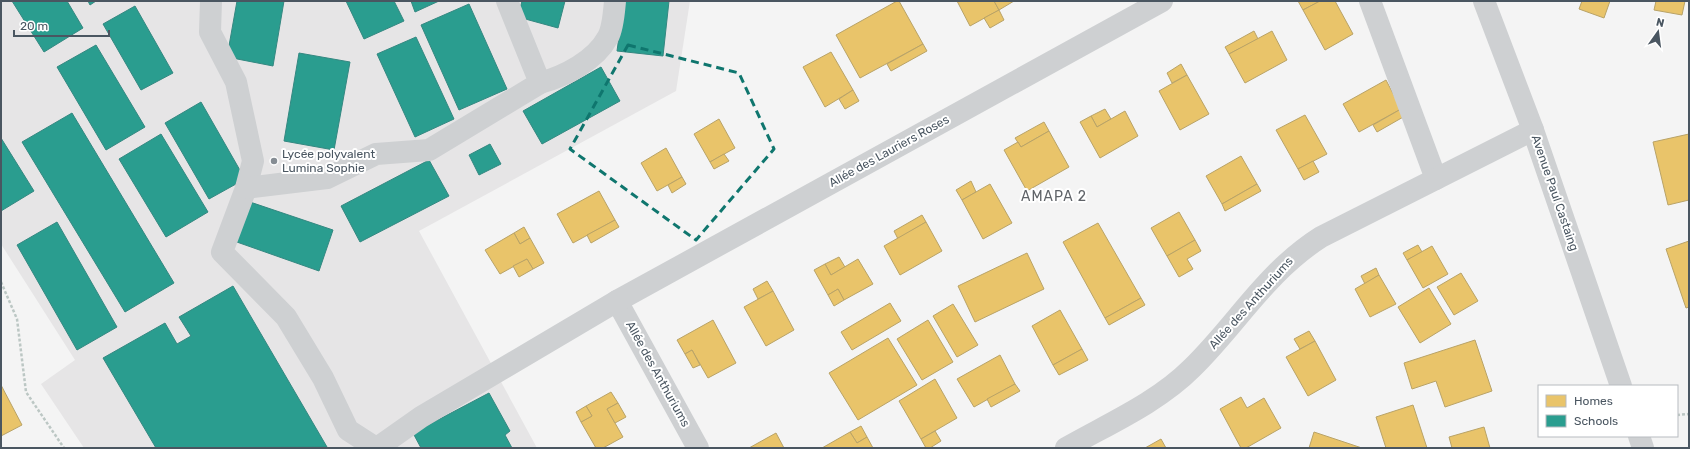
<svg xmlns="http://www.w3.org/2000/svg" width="1690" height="449" font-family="Rubik,sans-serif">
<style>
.education{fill:#e6e5e6}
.homes{fill:#e9c46a;stroke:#b9a367}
.schools{fill:#2a9d8f;stroke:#348881}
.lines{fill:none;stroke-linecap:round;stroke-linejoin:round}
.path{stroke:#bcc7c4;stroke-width:2.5;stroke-dasharray:3 2;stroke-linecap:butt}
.minor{stroke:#ced0d2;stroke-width:22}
.marked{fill:none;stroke:#0f766e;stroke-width:3;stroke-dasharray:8 5;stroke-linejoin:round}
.poi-dot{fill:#868d94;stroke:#fff;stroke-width:1.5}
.labels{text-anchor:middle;stroke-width:4;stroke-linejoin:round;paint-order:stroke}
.street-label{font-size:12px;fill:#4a5661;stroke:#fff}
.poi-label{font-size:12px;fill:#4a5661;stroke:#fff;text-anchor:start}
.quarter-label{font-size:14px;letter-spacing:1px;fill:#5f6368;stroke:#fff}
</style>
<rect width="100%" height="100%" fill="#f4f4f4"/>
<polygon class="education" points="1,1 690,1 676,91 419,231 537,448 84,448 41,384 75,360 1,244"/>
<g class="homes">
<polygon points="897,1 899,1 923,44 860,78 836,35"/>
<polygon points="957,1 994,1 999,10 970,26"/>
<polygon points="994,1 1014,1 999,10"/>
<polygon points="1298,1 1320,1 1303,10"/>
<polygon points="1320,1 1335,1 1353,34 1325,50 1303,10"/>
<polygon points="1582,1 1610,1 1604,18 1579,9"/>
<polygon points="1656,1 1685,1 1682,15 1654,10"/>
<polygon points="999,10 1004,20 990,28 984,18"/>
<polygon points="1254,31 1258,39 1229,54 1225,47"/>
<polygon points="1272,31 1287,60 1245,83 1229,54"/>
<polygon points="923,44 927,51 891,71 887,64"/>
<polygon points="831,52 853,90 825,107 803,67"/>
<polygon points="1181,64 1187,75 1172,83 1167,73"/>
<polygon points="1187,75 1209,114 1180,130 1159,91"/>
<polygon points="1386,80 1401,109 1359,132 1343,104"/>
<polygon points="853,90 859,101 845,109 839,99"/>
<polygon points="1105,109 1111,119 1097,127 1091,116"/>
<polygon points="1401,109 1405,116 1377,132 1373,125"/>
<polygon points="1125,111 1138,136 1100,158 1080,122 1091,116 1097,127"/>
<polygon points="1305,115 1327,154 1298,169 1276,130"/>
<polygon points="719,119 735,148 710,162 694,134"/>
<polygon points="1044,122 1049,131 1021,147 1015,138"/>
<polygon points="1049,131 1069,167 1027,191 1004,150 1018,142 1021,147"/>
<polygon points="1689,134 1689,200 1668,205 1653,142"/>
<polygon points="666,148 682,177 657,191 641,163"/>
<polygon points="724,154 729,161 714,169 710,162"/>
<polygon points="1241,156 1257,184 1222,204 1206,176"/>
<polygon points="1313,161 1319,172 1304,180 1298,169"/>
<polygon points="682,177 686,184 672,193 668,185"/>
<polygon points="971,181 976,192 962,200 956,190"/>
<polygon points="990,184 1012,223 983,239 962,200"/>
<polygon points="1257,184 1261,191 1225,211 1222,204"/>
<polygon points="599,191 615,220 573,243 557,214"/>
<polygon points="1179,212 1195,240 1167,256 1151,228"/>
<polygon points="922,215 926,222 898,239 894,231"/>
<polygon points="615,220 619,227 591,243 587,235"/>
<polygon points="926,222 942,251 900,275 884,246"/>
<polygon points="1098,223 1141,298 1105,318 1063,242"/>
<polygon points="524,227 530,238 520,244 514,233"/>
<polygon points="514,233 520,244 530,238 544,263 533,269 527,259 500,274 485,250"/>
<polygon points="1195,240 1201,251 1187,259 1193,269 1179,277 1167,256"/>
<polygon points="1689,241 1689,307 1686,308 1666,249"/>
<polygon points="1418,245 1422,252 1407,260 1403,253"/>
<polygon points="1432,246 1448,274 1423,288 1407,260"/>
<polygon points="1027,253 1044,289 975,322 958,286"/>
<polygon points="839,257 845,267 831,275 825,264"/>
<polygon points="527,259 533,269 519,277 513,266"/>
<polygon points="858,259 873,284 844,300 838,289 828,295 814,270 825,264 831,275"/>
<polygon points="1376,268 1379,275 1365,284 1361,276"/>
<polygon points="1461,273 1478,301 1454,315 1437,287"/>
<polygon points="1379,275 1396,304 1370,317 1355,289"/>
<polygon points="767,281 773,291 758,299 753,289"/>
<polygon points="1429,288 1451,324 1420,343 1398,307"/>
<polygon points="838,289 844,300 834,306 828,295"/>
<polygon points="773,291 794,330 766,346 744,307"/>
<polygon points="1141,298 1145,305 1109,325 1105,318"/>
<polygon points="890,303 901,321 852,350 841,332"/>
<polygon points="953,304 978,345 957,357 933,316"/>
<polygon points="1060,310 1082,349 1053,365 1032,326"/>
<polygon points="713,320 736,363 708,378 692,350 685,354 677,340"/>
<polygon points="928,320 953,362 922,380 897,339"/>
<polygon points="1309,331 1315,341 1300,349 1294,339"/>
<polygon points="888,338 917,385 858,420 829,373"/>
<polygon points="1475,340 1492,391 1445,407 1436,381 1412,389 1404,363"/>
<polygon points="1315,341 1336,380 1308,396 1286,357"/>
<polygon points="1082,349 1088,360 1059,375 1053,365"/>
<polygon points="692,350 700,365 693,368 685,354"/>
<polygon points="1000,355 1015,384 974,407 957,379"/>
<polygon points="935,379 957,418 921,439 899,401"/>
<polygon points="1015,384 1020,391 991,407 987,399"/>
<polygon points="1,385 22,425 1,436"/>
<polygon points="611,392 618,403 607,409 623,437 603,448 596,448 581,422 592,416 586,406"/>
<polygon points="1241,397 1247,408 1264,398 1281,428 1246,448 1241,448 1220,409"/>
<polygon points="618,403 626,417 615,423 607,409"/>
<polygon points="1413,405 1427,448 1386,448 1376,417"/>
<polygon points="586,406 592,416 581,422 576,412"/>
<polygon points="861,426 867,437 857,443 850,432"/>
<polygon points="1484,427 1490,448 1452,448 1449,437"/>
<polygon points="935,431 941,441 930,448 926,448 921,439"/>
<polygon points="850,432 857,443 867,437 873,448 822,448"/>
<polygon points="1314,432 1362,448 1309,448"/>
<polygon points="776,433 784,448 749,448"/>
<polygon points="1161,439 1166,448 1145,448"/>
</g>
<g class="schools">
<polygon points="12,1 67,1 83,28 44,52"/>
<polygon points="88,1 96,1 90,5"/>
<polygon points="237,1 284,1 273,66 227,57"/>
<polygon points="346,1 394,1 404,21 364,39"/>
<polygon points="411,1 439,1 415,12"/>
<polygon points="522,1 565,1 558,28 518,17"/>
<polygon points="624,1 669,1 663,56 617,51"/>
<polygon points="469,4 507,89 459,110 421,25"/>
<polygon points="135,6 173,73 141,90 103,24"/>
<polygon points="416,37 454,119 415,137 377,54"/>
<polygon points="96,45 145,127 106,150 57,67"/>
<polygon points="299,53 350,62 334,150 284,141"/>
<polygon points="601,67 620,101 542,144 523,111"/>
<polygon points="201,102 245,179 209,199 165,123"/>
<polygon points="72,113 174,283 125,312 22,142"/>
<polygon points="161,134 208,212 166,237 119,159"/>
<polygon points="1,138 34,191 1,211"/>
<polygon points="490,144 501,164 479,175 469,155"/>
<polygon points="429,160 449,196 360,242 341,206"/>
<polygon points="247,201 333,230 319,271 234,241"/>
<polygon points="57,222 117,327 77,350 17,245"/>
<polygon points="233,286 327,447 156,448 103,358 165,323 177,344 191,336 179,317"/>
<polygon points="489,393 510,431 505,435 512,448 421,448 413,433"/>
</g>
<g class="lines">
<g class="path">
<polyline points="1,282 17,319 26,392 64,448"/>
<polyline points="1677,415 1689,414"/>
</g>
<g class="minor">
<polyline points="211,1 210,32 236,82 253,161 246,188 222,252 286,317 323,378 348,430 376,448"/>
<polyline points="1370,1 1436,179"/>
<polyline points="1484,1 1533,130 1621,386"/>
<path d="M540,83C565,76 595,61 608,37C613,28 614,12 615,1"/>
<polyline points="246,188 327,178 376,154 429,150 540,83 507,1"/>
<polyline points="617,301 698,448"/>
<polyline points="1639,436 1643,448"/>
<polyline points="377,448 421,417 617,301 1162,1"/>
<path d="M1066,448C1108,424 1157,403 1192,368C1237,324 1266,272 1321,237L1533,130"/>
</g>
</g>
<path class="marked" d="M628,45L739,73L774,149L696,240L570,149Z"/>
<circle class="poi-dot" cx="274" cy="161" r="4"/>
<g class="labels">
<g class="street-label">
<text transform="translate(889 151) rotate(-29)" y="4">Allée des Lauriers Roses</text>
<text transform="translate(1555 193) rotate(71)" y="4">Avenue Paul Castaing</text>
<text transform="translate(1251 303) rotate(-48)" y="4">Allée des Anthuriums</text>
<text transform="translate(658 374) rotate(61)" y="4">Allée des Anthuriums</text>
</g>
<g class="poi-label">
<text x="282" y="158">Lycée polyvalent<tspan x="282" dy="14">Lumina Sophie</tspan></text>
</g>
<g class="quarter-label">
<text x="1054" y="201">AMAPA 2</text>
</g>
</g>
<rect width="1690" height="449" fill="none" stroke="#4a5661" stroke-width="4"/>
<rect x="1538" y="385" width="140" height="52" fill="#ffffff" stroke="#b7bbc0"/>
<rect x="1546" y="395" width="20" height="12" fill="#e9c46a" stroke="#b7bbc0"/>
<text x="1574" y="405" font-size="12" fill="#4a5661">Homes</text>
<rect x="1546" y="415" width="20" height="12" fill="#2a9d8f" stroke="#b7bbc0"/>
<text x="1574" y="425" font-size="12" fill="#4a5661">Schools</text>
<g transform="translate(1658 32) rotate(14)" stroke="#ffffff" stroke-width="3" paint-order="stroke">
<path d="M0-3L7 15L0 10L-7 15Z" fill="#4a5661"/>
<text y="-6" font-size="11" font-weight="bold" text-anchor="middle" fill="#4a5661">N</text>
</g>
<path d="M14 30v6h95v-6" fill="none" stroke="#4a5661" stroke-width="2"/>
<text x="20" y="30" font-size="12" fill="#4a5661" stroke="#ffffff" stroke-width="3" paint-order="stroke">20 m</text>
</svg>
